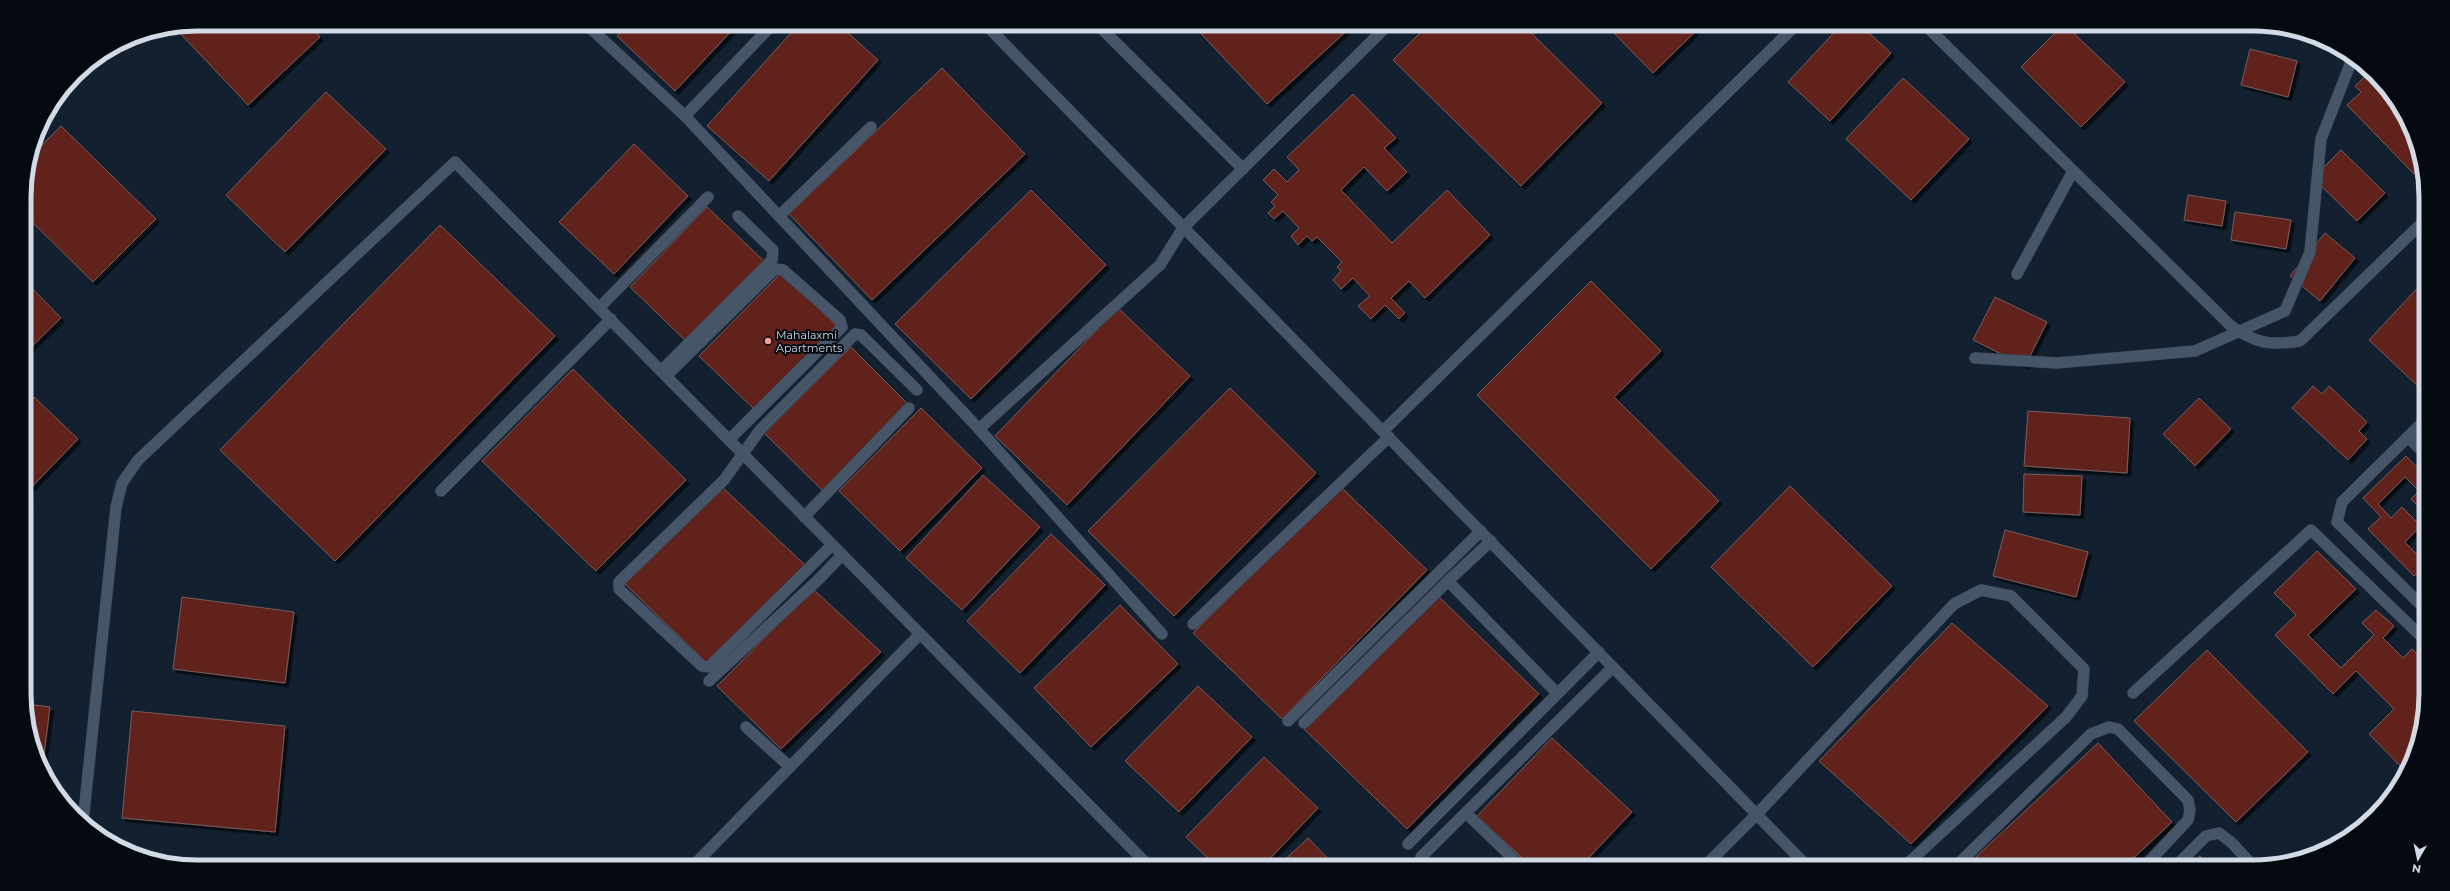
<svg xmlns="http://www.w3.org/2000/svg" width="2450" height="891" font-family="Montserrat,sans-serif">
<style>
.building{fill:#62201f;stroke:#795e5b;filter:url(#shadow)}
.lines{fill:none;stroke-linecap:round;stroke-linejoin:round}
.service-casing{stroke:#333b48;stroke-width:12}
.minor-casing{stroke:#333b48;stroke-width:12}
.tertiary-casing{stroke:#333b48;stroke-width:12}
.service{stroke:#465668;stroke-width:11}
.minor{stroke:#465668;stroke-width:11}
.tertiary{stroke:#465668;stroke-width:11}
.poi-dot{fill:#f59c95;stroke:#050910;stroke-width:1.5}
.labels{text-anchor:middle;stroke-width:4;stroke-linejoin:round;paint-order:stroke}
.poi-label{font-size:11px;fill:#d1dae5;stroke:#050910;text-anchor:start}
.rim{fill:none;stroke:#d1dae5;stroke-width:5}
</style>
<defs>
<filter id="shadow"><feDropShadow dx="3.5" dy="3.5" stdDeviation="0" flood-color="#0009"/></filter>
</defs>
<rect width="100%" height="100%" fill="#12202f"/>
<g class="building">
<polygon points="197,24 308,24 320,37 248,105 177,30 181,27"/>
<polygon points="628,24 738,24 675,91 617,36"/>
<polygon points="799,24 838,24 878,60 769,181 707,126"/>
<polygon points="1192,24 1354,24 1267,104"/>
<polygon points="1429,24 1522,24 1602,103 1521,186 1393,60"/>
<polygon points="1605,24 1703,24 1653,73"/>
<polygon points="1842,24 1859,24 1891,53 1830,121 1788,82"/>
<polygon points="2064,24 2125,82 2081,127 2021,67"/>
<polygon points="2250,49 2297,61 2288,97 2241,85"/>
<polygon points="942,68 1025,154 872,300 789,214"/>
<polygon points="2370,72 2383,83 2413,130 2422,166 2414,174 2347,105 2361,92 2355,86"/>
<polygon points="1903,78 1969,139 1911,200 1846,139"/>
<polygon points="326,92 386,149 285,252 226,195"/>
<polygon points="1353,94 1396,138 1384,148 1407,172 1387,191 1364,167 1341,190 1392,243 1447,190 1490,235 1425,298 1409,281 1391,298 1405,313 1399,319 1385,305 1371,319 1358,306 1370,296 1353,278 1341,289 1333,280 1341,271 1337,267 1342,262 1317,237 1312,241 1307,236 1298,245 1291,236 1299,228 1283,211 1274,219 1268,213 1275,206 1271,202 1278,195 1263,180 1274,169 1287,182 1299,170 1287,157"/>
<polygon points="61,126 156,219 93,282 25,215 24,185 33,154"/>
<polygon points="634,144 688,196 614,274 559,222"/>
<polygon points="2341,150 2385,193 2357,221 2313,178"/>
<polygon points="1031,190 1106,265 971,399 895,324"/>
<polygon points="2188,195 2226,201 2222,226 2184,220"/>
<polygon points="707,207 764,261 687,342 630,287"/>
<polygon points="2235,212 2291,220 2286,249 2231,240"/>
<polygon points="440,225 555,336 335,561 220,450"/>
<polygon points="2325,233 2355,258 2320,301 2290,276"/>
<polygon points="781,273 837,326 755,410 699,356"/>
<polygon points="2425,280 2425,389 2423,391 2369,340"/>
<polygon points="25,281 61,318 25,353"/>
<polygon points="1591,281 1661,351 1614,397 1719,501 1651,569 1477,395"/>
<polygon points="1995,297 2047,322 2025,366 1973,340"/>
<polygon points="1118,308 1190,376 1067,505 995,436"/>
<polygon points="851,347 909,405 823,491 764,433"/>
<polygon points="573,369 686,480 596,571 482,461"/>
<polygon points="2313,386 2322,394 2329,386 2367,422 2359,431 2367,439 2348,460 2292,408"/>
<polygon points="1230,388 1316,473 1174,616 1088,531"/>
<polygon points="34,397 78,439 26,493 26,406"/>
<polygon points="2199,398 2231,429 2195,466 2163,434"/>
<polygon points="921,408 982,468 900,551 839,491"/>
<polygon points="2028,411 2130,418 2127,473 2024,466"/>
<polygon points="2406,456 2425,476 2425,513 2411,499 2419,491 2405,477 2378,504 2391,518 2402,507 2421,526 2405,542 2422,560 2426,557 2426,574 2421,570 2414,576 2368,529 2381,517 2363,498"/>
<polygon points="2024,474 2082,476 2080,515 2023,512"/>
<polygon points="983,475 1040,527 962,610 906,558"/>
<polygon points="1790,486 1892,586 1813,667 1711,567"/>
<polygon points="1341,487 1427,570 1282,719 1193,633"/>
<polygon points="723,488 805,565 707,663 625,584"/>
<polygon points="2005,530 2088,552 2076,597 1993,576"/>
<polygon points="1051,534 1105,585 1020,673 967,621"/>
<polygon points="2317,551 2356,589 2308,635 2341,668 2374,635 2362,623 2376,610 2394,626 2383,638 2403,658 2412,649 2426,662 2426,694 2417,750 2406,772 2369,734 2394,709 2356,671 2333,694 2275,635 2296,615 2274,593"/>
<polygon points="813,589 881,652 781,749 717,686"/>
<polygon points="182,597 294,612 285,683 173,669"/>
<polygon points="1439,597 1539,694 1407,829 1304,729"/>
<polygon points="1120,605 1178,664 1091,747 1034,688"/>
<polygon points="1952,623 2048,706 1911,844 1819,761"/>
<polygon points="2207,650 2308,752 2236,822 2134,721"/>
<polygon points="1198,686 1252,737 1179,812 1125,761"/>
<polygon points="27,704 50,707 42,771 27,728"/>
<polygon points="132,711 285,726 275,832 122,818"/>
<polygon points="1552,738 1632,812 1580,867 1532,867 1477,816"/>
<polygon points="2098,743 2172,822 2124,867 1965,867"/>
<polygon points="1264,757 1318,808 1262,867 1217,867 1186,837"/>
<polygon points="1308,838 1336,867 1277,867"/>
<polygon points="2200,856 2210,867 2190,867"/>
</g>
<g class="lines">
<g class="service-casing">
<g id="service">
<polyline points="586,24 685,116 979,429 1162,634"/>
<polyline points="1097,24 1243,169"/>
<polyline points="685,116 773,24"/>
<polyline points="779,216 871,127"/>
<polyline points="979,429 1160,265 1183,228"/>
<polyline points="441,491 611,319"/>
<polyline points="1448,581 1557,693"/>
<polyline points="2133,693 2311,530 2426,641"/>
</g>
</g>
<g class="minor-casing">
<g id="minor">
<path d="M1924,24L2231,326C2255,343 2270,346 2300,341L2425,220"/>
<polyline points="1183,228 1389,24"/>
<polyline points="2017,274 2073,171"/>
<polyline points="599,308 708,197"/>
<polyline points="1975,358 2057,363 2195,351 2285,311 2310,252 2321,139 2353,57"/>
<polyline points="661,371 772,260 773,250 738,216"/>
<polyline points="666,376 775,269 783,270 840,320 842,327 729,440"/>
<polyline points="2425,420 2342,502 2337,522 2426,610"/>
<polyline points="1383,431 1797,24"/>
<polyline points="2408,437 2425,454"/>
<polyline points="804,517 909,408"/>
<polyline points="832,545 709,667 702,666 619,589 619,582 724,480 760,430 855,334 861,335 917,390"/>
<polyline points="1193,624 1389,437"/>
<polyline points="709,681 819,579 842,555"/>
<polyline points="1288,721 1481,531"/>
<polyline points="1304,723 1448,581 1491,541"/>
<polyline points="746,727 790,767"/>
<polyline points="1466,813 1522,867"/>
<polyline points="1757,814 1954,604 1981,590 2011,596 2084,669 2082,696 2066,717 1904,867"/>
<polyline points="83,822 116,507 122,483 138,460 455,162 1150,867"/>
<polyline points="1408,844 1599,652"/>
<polyline points="1421,857 1613,667"/>
<polyline points="692,867 920,634"/>
<polyline points="1955,867 2091,734 2109,727 2118,729 2188,800 2190,810 2188,820 2144,867"/>
<polyline points="2175,867 2206,836 2219,833 2232,843 2254,867"/>
</g>
</g>
<g class="tertiary-casing">
<g id="tertiary">
<polyline points="985,24 1808,867"/>
<polyline points="1704,867 1757,814"/>
</g>
</g>
<use href="#service" class="service"/>
<use href="#minor" class="minor"/>
<use href="#tertiary" class="tertiary"/>
</g>
<circle class="poi-dot" cx="768" cy="341" r="4"/>
<g class="labels">
<g class="poi-label">
<text x="776" y="339">Mahalaxmi<tspan x="776" dy="13">Apartments</tspan></text>
</g>
</g>
<path d="M0 0H2450V891H0ZM197 31H2253A166 166 0 0 1 2419 197V694A166 166 0 0 1 2253 860H197A166 166 0 0 1 31 694V197A166 166 0 0 1 197 31Z" fill="#050910" fill-rule="evenodd"/>
<path class="rim" d="M197 31H2253A166 166 0 0 1 2419 197V694A166 166 0 0 1 2253 860H197A166 166 0 0 1 31 694V197A166 166 0 0 1 197 31Z"/>
<g transform="translate(2418 859) rotate(189)" stroke="#050910" stroke-width="3" paint-order="stroke">
<path d="M0-3L7 15L0 10L-7 15Z" fill="#d1dae5"/>
<text y="-6" font-size="11" font-weight="bold" text-anchor="middle" fill="#d1dae5">N</text>
</g>
</svg>
